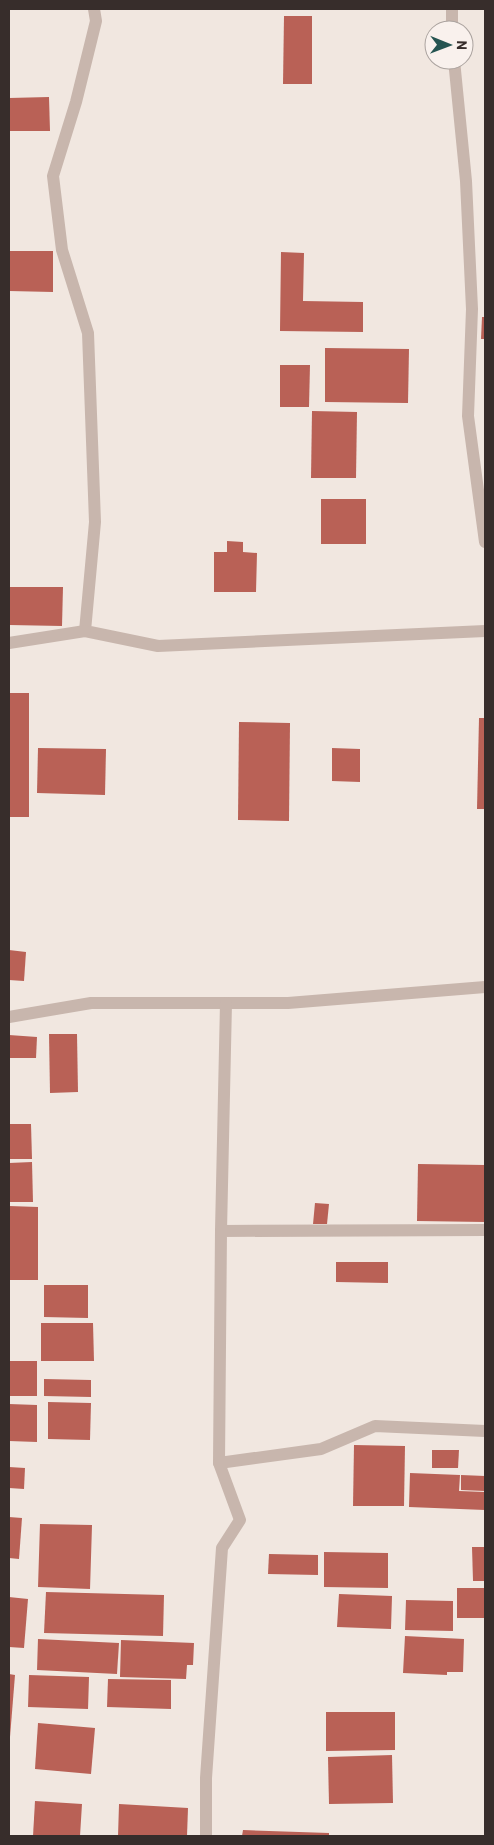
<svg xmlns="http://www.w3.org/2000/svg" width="494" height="1845" font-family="Barlow,sans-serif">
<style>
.building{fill:#b96156}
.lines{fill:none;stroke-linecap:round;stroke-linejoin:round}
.minor{stroke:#c8b6ad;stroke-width:12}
</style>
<rect width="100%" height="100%" fill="#f1e7e0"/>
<g class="building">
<polygon points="284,16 312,16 312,84 283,84"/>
<polygon points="49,97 50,131 9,131 9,98"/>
<polygon points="9,251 53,251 53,292 9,291"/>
<polygon points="281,252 304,253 303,301 363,302 363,332 280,331"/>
<polygon points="482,317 485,317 485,339 481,339"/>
<polygon points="325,348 409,349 408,403 325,402"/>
<polygon points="280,365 310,365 309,407 280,407"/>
<polygon points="312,411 357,412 356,478 311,478"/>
<rect x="321" y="499" width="45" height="45"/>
<polygon points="227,541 243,542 243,552 257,553 256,592 214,592 214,552 227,552"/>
<polygon points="9,587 63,587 62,626 9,625"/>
<rect x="9" y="693" width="20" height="124"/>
<polygon points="479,718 485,718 485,809 477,809"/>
<polygon points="239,722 290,723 289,821 238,820"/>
<polygon points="38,748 106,749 105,795 37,793"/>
<polygon points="332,748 360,749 360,782 332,781"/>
<polygon points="9,950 26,952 24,981 9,980"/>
<polygon points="49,1034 77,1034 78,1092 50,1093"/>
<polygon points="9,1035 37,1037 36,1058 9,1058"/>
<polygon points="9,1124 31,1124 32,1159 9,1159"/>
<polygon points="32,1162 33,1202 9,1202 9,1163"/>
<polygon points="418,1164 485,1165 485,1222 417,1221"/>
<polygon points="315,1203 329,1204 327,1224 313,1224"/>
<polygon points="9,1206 38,1207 38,1280 9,1280"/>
<polygon points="336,1262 388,1262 388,1283 336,1282"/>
<polygon points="44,1285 88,1285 88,1318 44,1317"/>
<polygon points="41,1323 93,1323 94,1361 41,1361"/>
<rect x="9" y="1361" width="28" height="35"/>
<polygon points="44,1379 91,1380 91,1397 44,1396"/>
<polygon points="48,1402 91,1403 90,1440 48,1439"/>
<polygon points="9,1404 37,1405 37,1442 9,1441"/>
<polygon points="354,1445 405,1446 404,1506 353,1506"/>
<polygon points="432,1450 459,1450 458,1468 432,1468"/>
<polygon points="9,1467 25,1468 24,1489 9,1488"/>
<polygon points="410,1473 460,1475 459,1491 485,1492 485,1510 409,1507"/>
<polygon points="461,1475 485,1476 485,1491 461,1490"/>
<polygon points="9,1517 22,1518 19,1559 9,1558"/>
<polygon points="40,1524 92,1525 90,1589 38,1587"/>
<polygon points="472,1547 485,1547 485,1581 473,1581"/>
<polygon points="324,1552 388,1553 388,1588 324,1587"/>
<polygon points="269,1554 318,1555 318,1575 268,1574"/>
<rect x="457" y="1588" width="28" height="30"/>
<polygon points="46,1592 164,1595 163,1636 44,1633"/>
<polygon points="339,1594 392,1596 391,1629 337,1627"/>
<polygon points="9,1597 28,1599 24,1648 9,1647"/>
<polygon points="406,1600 453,1601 453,1631 405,1630"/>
<polygon points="405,1636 464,1639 463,1672 447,1672 447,1675 403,1673"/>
<polygon points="38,1639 119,1643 117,1674 37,1670"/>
<polygon points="121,1640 194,1643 193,1665 187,1665 186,1679 120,1677"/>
<polygon points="9,1674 15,1675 10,1737 9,1737"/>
<polygon points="29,1675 89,1677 88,1709 28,1707"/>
<polygon points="108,1679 171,1680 171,1709 107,1707"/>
<polygon points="326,1712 395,1712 395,1750 326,1751"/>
<polygon points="38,1723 95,1728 91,1774 35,1769"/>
<polygon points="392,1755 393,1803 329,1804 328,1757"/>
<polygon points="35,1801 82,1804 80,1836 33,1836"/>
<polygon points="119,1804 188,1808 187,1836 118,1836"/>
<polygon points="243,1830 329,1833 329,1836 242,1836"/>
</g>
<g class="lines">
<g class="minor">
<polyline points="94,9 96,21 76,102 53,176 62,250 88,333 95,522 85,631 158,646 485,631"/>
<polyline points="452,9 452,30"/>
<polyline points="454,60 466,181 472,309 468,416 485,542"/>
<polyline points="9,643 85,631"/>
<polyline points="9,1017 91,1003 288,1003 485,987"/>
<polyline points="221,1231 226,1003"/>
<polyline points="219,1463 221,1231 485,1230"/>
<polyline points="206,1836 206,1778 222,1548 240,1520 219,1463 321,1449 375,1426 485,1431"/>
</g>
</g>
<rect width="494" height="1845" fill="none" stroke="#372d2b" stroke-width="20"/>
<g transform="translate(449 45) rotate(91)"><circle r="24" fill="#f9f1ed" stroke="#aba39f"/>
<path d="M0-4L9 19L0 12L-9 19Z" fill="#255451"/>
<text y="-8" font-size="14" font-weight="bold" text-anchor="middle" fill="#372d2b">N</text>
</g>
</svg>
